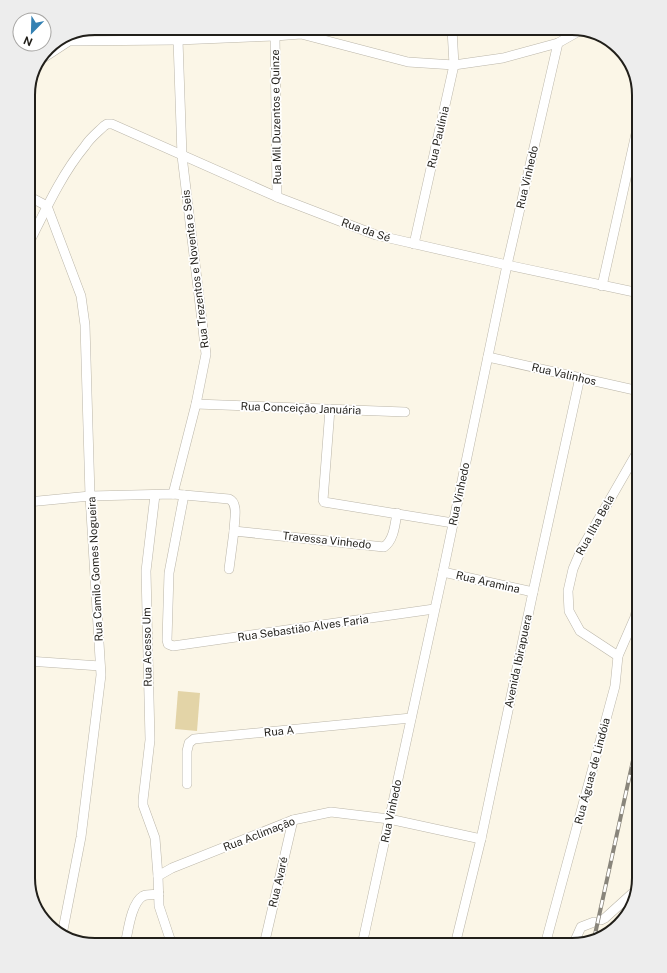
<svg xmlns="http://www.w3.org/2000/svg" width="667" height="973" font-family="'Public Sans',sans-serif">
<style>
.pitch{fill:#e3d4a7}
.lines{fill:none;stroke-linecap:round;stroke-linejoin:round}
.minor-casing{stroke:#bbb6a9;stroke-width:10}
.minor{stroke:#fff;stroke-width:9}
.rail-casing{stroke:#89857b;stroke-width:4}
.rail{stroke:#fff;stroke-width:2.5;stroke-dasharray:8;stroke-linecap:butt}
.labels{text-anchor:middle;stroke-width:3.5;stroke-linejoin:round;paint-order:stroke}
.street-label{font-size:11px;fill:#211f1a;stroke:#fff}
.rim{fill:none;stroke:#211f1a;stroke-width:2}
</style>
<rect width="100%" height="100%" fill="#fbf6e7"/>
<polygon class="pitch" points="178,691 200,693 197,731 175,729"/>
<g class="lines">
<g class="minor-casing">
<g id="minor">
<polyline points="275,36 277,197"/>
<polyline points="43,58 69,41 178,40 275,36 301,34 408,62 454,65 503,58 558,43 581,30"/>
<polyline points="28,196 47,206 81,296 85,325 90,496 101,675 81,837 62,935"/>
<polyline points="414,244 454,65 452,29"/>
<path d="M28,245C45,211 61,175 85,146C90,138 98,132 104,126L107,124H112L277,197L376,235L507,265L639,293"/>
<polyline points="602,286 639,120"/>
<polyline points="488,357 639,391"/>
<polyline points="637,391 639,380"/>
<polyline points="196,404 405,412"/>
<polyline points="330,409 323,500 324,502 453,523"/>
<polyline points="173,494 196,404 206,354 182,156 178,40"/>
<polyline points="155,495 146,571 150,740 143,800 143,805 155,838 158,876"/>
<polyline points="184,495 169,573 167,640 168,644 173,646 434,609"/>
<path d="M28,502L90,496L173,494L229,499C239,503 234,521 234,531L384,547C394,540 395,524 397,513"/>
<polyline points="229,569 234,531"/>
<polyline points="443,572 533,592"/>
<polyline points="618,656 580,631 569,611 568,591 573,569 582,548 639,449"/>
<polyline points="28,661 100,666"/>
<polyline points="187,784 187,751 189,743 194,739 411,718"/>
<polyline points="601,920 605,918 636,890"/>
<path d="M125,945C128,932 131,903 143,896C148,894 154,895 159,894"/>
<polyline points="172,945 159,906 158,876 172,868 293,820 331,812 389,819 481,839"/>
<polyline points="264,945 293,820"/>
<polyline points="362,945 443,572 507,265 558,43"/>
<polyline points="455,945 481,839 533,592 580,377"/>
<polyline points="545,945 615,686 618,656 635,617 639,598"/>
<polyline points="573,945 581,927 594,922"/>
</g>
</g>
<use href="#minor" class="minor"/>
<g class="rail-casing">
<polyline id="rail" points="594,939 639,733"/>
</g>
<use href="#rail" class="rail"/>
</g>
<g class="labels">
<g class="street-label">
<text transform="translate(276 117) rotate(-91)" y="4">Rua Mil Duzentos e Quinze</text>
<text transform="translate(438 137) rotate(-77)" y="4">Rua Paulínia</text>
<text transform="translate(527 177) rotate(-77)" y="4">Rua Vinhedo</text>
<text transform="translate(366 230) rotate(19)" y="4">Rua da Sé</text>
<text transform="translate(195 269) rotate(-97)" y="4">Rua Trezentos e Noventa e Seis</text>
<text transform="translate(564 374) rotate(13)" y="4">Rua Valinhos</text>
<text transform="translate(301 408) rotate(2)" y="4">Rua Conceição Januária</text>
<text transform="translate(459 494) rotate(-78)" y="4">Rua Vinhedo</text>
<text transform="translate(595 525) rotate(-61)" y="4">Rua Ilha Bela</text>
<text transform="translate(327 540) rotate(6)" y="4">Travessa Vinhedo</text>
<text transform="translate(95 569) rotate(-93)" y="4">Rua Camilo Gomes Nogueira</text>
<text transform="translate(488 582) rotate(13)" y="4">Rua Aramina</text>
<text transform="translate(303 628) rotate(-8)" y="4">Rua Sebastião Alves Faria</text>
<text transform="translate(147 647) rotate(-91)" y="4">Rua Acesso Um</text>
<text transform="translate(518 661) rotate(-78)" y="4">Avenida Ibirapuera</text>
<text transform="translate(279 731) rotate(-6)" y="4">Rua A</text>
<text transform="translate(592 771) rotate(-75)" y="4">Rua Águas de Lindóia</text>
<text transform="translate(391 811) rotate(-78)" y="4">Rua Vinhedo</text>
<text transform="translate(259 834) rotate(-21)" y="4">Rua Aclimação</text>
<text transform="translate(278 882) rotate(-77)" y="4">Rua Avaré</text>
</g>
</g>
<path d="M0 0H667V973H0ZM95 35H572A60 60 0 0 1 632 95V878A60 60 0 0 1 572 938H95A60 60 0 0 1 35 878V95A60 60 0 0 1 95 35Z" fill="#ededed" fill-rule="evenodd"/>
<path class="rim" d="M95 35H572A60 60 0 0 1 632 95V878A60 60 0 0 1 572 938H95A60 60 0 0 1 35 878V95A60 60 0 0 1 95 35Z"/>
<g transform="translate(32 32) rotate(203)"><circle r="19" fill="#ffffff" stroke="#a6a5a3"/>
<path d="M0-3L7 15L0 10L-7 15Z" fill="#3380b2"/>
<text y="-6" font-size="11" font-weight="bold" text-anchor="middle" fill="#211f1a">N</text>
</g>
</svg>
